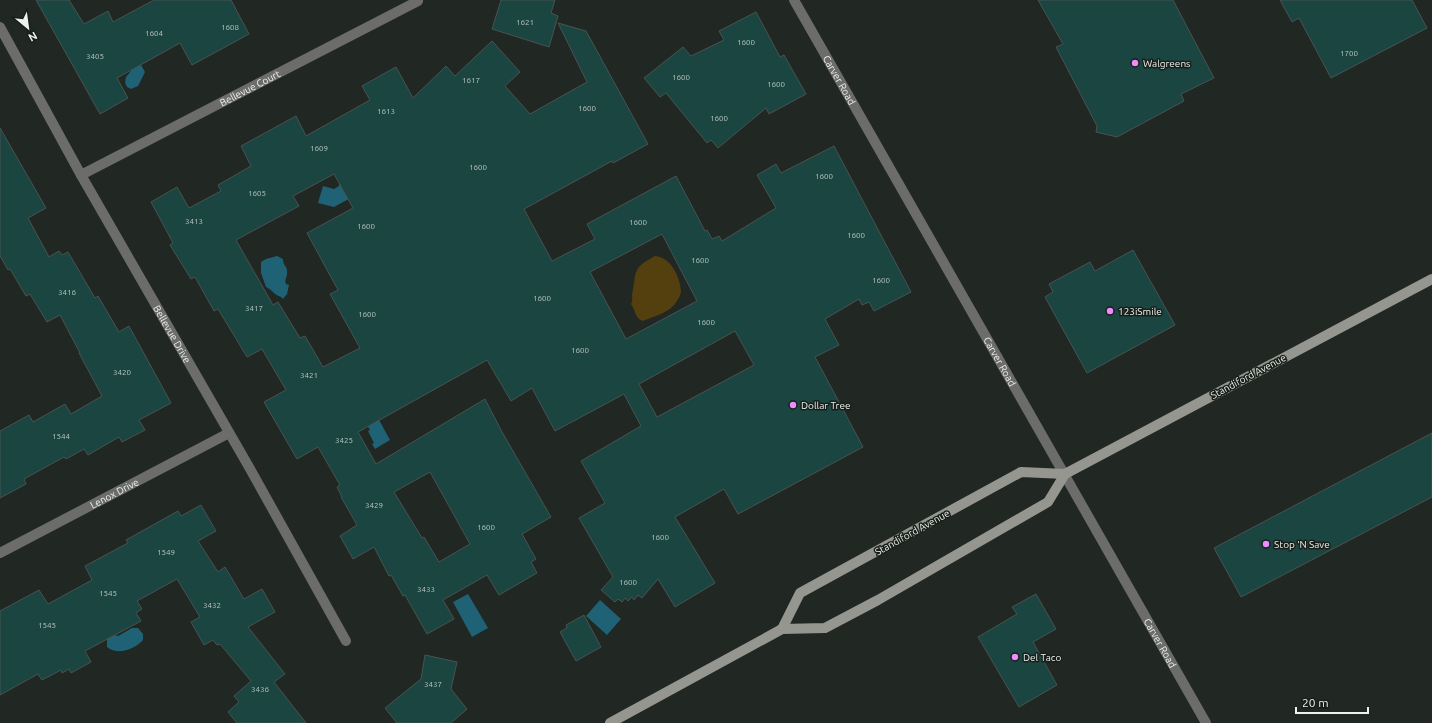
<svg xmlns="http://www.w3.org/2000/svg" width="1432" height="723" font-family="Ubuntu,sans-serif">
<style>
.green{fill:#543f0e}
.water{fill:#1f6275}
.building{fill:#1a4540;stroke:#495351;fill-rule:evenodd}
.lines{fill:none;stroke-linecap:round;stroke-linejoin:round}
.minor{stroke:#6c6d6a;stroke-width:10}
.tertiary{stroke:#6c6d6a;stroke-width:10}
.secondary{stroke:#959690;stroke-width:10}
.poi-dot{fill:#eb8dfc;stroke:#181e19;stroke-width:1.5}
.labels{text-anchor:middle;stroke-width:3;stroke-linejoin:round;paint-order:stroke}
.number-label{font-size:8px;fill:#b9c7c3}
.poi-label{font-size:10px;fill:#eef2ef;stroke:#181e19;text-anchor:start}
.street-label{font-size:10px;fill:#eef2ef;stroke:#181e19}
</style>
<rect width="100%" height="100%" fill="#212722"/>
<path class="green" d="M655,256C671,257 680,277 681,291C681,295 677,302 674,305C668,313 652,317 643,321C635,319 636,311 631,304C633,301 632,298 632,295C637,271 631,269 655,256Z"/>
<g class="water">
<polygon points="140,63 145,72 138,86 131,89 127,87 125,83 126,77 131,71 129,64"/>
<polygon points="342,181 356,195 334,207 318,203 323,186 334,189 339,186 339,184"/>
<path d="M277,256L283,259C283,266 287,266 287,271C288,276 284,279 286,284L289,285L287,294L283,299L281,297C274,295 273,290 266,287L261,273V262L266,259Z"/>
<polygon points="372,407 390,440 375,449 372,444 374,443 368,431 370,430 360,414"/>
<polygon points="468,594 488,628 472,637 453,602"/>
<polygon points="600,600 621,619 607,635 586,616"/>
<path d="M132,628H138L143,634V640C135,649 118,656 107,647V638L114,635L118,636Z"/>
</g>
<g class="building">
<polygon points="36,0 69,0 84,24 108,11 113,22 154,0 231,0 249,34 192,65 180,43 117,78 128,98 100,114"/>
<polygon points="501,0 555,0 551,13 558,16 549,47 492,29"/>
<polygon points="1038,0 1173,0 1214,78 1181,94 1184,101 1117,137 1096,132 1097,126 1056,47 1063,44"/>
<polygon points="1280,0 1412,0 1427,28 1331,78 1299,18 1292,22"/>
<polygon points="756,12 780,57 784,55 806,94 769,114 766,108 718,148 711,140 707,143 666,93 660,97 644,78 683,47 691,56 724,40 719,31"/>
<path d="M558,23L586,31L648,144L613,163L612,161L524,209L552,261L595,239L587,224L676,176L705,231L707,230L712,239L719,236L722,241L776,208L757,175L776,164L781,173L834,146L911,292L874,311L869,302L862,305L859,299L825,319L839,345L815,357L863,447L738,514L724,489L675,517L715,583L675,607L658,579L642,598L638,595L634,600L632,597L628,601L625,598L622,602L618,599L615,602L601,590L613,577L579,518L605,503L581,461L641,426L624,394L555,431L532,388L511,401L487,360L358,432L376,464L485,399L502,432L551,517L522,534L536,559L531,562L537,573L499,595L487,575L443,600L454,619L427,634L405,595L403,596L391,575L389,576L374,547L353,559L340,536L357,525L341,497H342L337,487L340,485L318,447L297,459L264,402L286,390L262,349L247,357L218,309L214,311L195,277L191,279L170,245L173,243L151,202L177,187L189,208L221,191L218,185L251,166L241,146L296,116L306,136L370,100L362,86L396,67L413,98L446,66L455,76L492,41L520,72L505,86L530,114L587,82ZM334,174L353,208L307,233L338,290L330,294L360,348L323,367L305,336L300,338L278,302L273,305L236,240L299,206L293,196ZM662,234L697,301L626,339L590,272ZM735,331L754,365L657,417L639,384ZM430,472L470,544L439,562L424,537L422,538L394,492Z"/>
<polygon points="0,128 46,208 28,218 49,257 59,251 62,255 68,252 95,298 98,296 119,332 129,326 171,403 139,420 145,430 122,442 119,437 88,455 84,449 66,459 64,457 24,479 26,484 0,498 0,431 29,415 33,422 65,404 71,414 102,396 79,353 80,353 60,315 47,322 30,294 26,296 10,269 8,270 0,256"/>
<polygon points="1133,250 1175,325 1087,373 1045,297 1053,292 1049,284 1090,262 1095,271"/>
<polygon points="1432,433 1432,497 1241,597 1214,548"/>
<polygon points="201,505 216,531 198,541 218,572 225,567 244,599 262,589 275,612 248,627 285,674 274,682 306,723 237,723 228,712 239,702 234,696 251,681 220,644 217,645 213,640 204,645 191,622 200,617 177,579 137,601 142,609 136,613 141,621 85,651 91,662 71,673 69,669 62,673 61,670 42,680 38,674 0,695 0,611 39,590 48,604 92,580 85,566 128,543 126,540 178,511 181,516"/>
<polygon points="1036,594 1056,629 1033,642 1057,685 1019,707 978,637 1017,614 1012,607"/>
<polygon points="584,615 601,647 576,661 560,632 567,628 566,625"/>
<polygon points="425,655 457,662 451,689 467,709 451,723 397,723 385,708 421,679"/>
</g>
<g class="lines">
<g class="minor">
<path id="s1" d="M0,27L81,175L249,467L346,641"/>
<path id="s2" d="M81,175L418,1"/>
<path id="s3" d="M0,553L229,433"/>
</g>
<path class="tertiary" id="s4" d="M794,0L1206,723"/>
<g class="secondary">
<polyline points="782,629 800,593 1021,472 1065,474 1432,279"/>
<polyline points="610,723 782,629 825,628 878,600 1048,502 1065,474"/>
</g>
</g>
<g class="poi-dot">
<circle cx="1135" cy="63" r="4"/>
<circle cx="1110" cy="311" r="4"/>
<circle cx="793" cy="405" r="4"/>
<circle cx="1266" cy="544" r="4"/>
<circle cx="1015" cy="657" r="4"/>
</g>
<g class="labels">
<g class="number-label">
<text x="525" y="25">1621</text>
<text x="230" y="30">1608</text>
<text x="154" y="36">1604</text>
<text x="746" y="45">1600</text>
<text x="1349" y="56">1700</text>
<text x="95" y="59">3405</text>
<text x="681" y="80">1600</text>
<text x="471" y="83">1617</text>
<text x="776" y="87">1600</text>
<text x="587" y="111">1600</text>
<text x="386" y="114">1613</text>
<text x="719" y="121">1600</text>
<text x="319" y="151">1609</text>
<text x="478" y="170">1600</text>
<text x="824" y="179">1600</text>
<text x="257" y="196">1605</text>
<text x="194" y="224">3413</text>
<text x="638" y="225">1600</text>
<text x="366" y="229">1600</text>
<text x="856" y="238">1600</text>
<text x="700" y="263">1600</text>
<text x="881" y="283">1600</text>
<text x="67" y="295">3416</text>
<text x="542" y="301">1600</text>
<text x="254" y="311">3417</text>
<text x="367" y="317">1600</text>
<text x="706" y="325">1600</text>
<text x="580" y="353">1600</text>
<text x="122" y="375">3420</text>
<text x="309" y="378">3421</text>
<text x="61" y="439">1544</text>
<text x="344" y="443">3425</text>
<text x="374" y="508">3429</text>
<text x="486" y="530">1600</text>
<text x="660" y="540">1600</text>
<text x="166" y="555">1549</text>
<text x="628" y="585">1600</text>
<text x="426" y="592">3433</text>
<text x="108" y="596">1545</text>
<text x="212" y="608">3432</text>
<text x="47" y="628">1545</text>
<text x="433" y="687">3437</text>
<text x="260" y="692">3436</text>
</g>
<g class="poi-label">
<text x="1143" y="67">Walgreens</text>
<text x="1118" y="315">123iSmile</text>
<text x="801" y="409">Dollar Tree</text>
<text x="1274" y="548">Stop 'N Save</text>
<text x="1023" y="661">Del Taco</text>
</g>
<g class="street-label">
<text dy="4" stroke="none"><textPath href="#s4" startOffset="92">Carver Road</textPath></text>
<text dy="4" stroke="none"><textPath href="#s2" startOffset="190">Bellevue Court</textPath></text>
<text dy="4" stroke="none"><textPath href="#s1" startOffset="352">Bellevue Drive</textPath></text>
<text dy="4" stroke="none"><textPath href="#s4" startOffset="416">Carver Road</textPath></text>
<text transform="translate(1248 376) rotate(-28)" y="4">Standiford Avenue</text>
<text dy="4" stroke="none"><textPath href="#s3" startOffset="129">Lenox Drive</textPath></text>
<text transform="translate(912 532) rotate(-29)" y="4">Standiford Avenue</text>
<text dy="4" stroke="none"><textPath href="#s4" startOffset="740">Carver Road</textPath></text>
</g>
</g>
<g transform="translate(28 28) rotate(151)" stroke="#181e19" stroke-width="3" paint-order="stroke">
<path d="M0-3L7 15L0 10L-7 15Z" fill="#eef2ef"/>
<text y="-6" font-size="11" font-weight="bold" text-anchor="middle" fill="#eef2ef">N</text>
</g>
<path d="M1296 707v6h72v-6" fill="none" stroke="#eef2ef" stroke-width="2"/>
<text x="1302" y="707" font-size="12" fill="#eef2ef" stroke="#181e19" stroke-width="3" paint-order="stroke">20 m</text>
</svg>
